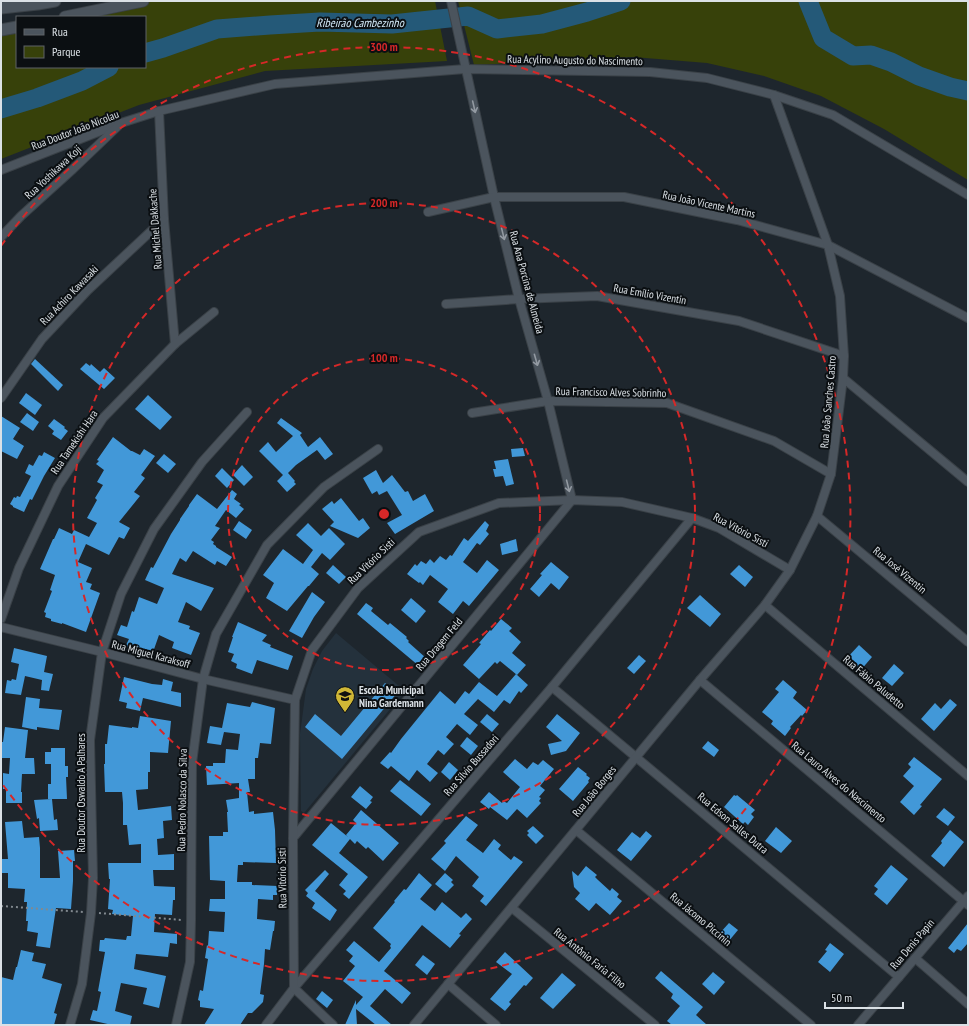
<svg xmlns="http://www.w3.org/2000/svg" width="969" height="1026" font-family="'PT Sans Narrow',sans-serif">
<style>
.built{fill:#24313c}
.green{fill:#37410a}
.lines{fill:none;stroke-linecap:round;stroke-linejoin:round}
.river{stroke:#245978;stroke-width:19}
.building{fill:#4298d8}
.minor-casing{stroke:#3a4147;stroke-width:10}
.secondary-casing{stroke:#3a4147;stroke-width:13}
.path{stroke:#82898f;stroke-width:2;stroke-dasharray:2 3;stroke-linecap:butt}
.minor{stroke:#4b545d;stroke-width:8}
.secondary{stroke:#4b545d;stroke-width:11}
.oneway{stroke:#939aa2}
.ring{fill:none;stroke:#d62828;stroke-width:2;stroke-dasharray:7 5}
.labels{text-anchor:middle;stroke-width:4;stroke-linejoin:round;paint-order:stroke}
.street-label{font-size:11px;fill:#dbe1e6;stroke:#0b0f12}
.poi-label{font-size:11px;font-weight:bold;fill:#dbe1e6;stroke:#0b0f12;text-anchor:start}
.water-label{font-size:12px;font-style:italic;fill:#d2e8f7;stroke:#0b0f12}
.centre{fill:#d62828;stroke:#0b0f12;stroke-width:2}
.ring-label{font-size:12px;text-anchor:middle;font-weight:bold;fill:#d62828;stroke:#0b0f12;stroke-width:4;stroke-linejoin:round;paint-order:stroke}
</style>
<rect width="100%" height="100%" fill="#1e262d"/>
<polygon class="built" points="336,633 405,691 304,813 301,811 300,734 306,689 313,669 322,651"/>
<g class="green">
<polygon points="152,1 435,1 447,61 265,71 139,105 1,159 1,31 17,28 17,67 145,67 145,17 73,17"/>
<polygon points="458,1 968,1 968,180 884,129 821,96 764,76 707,63 633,57 474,65"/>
</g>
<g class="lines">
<g class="river">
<polyline points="808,1 823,38 853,56 871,55 891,62 919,76 950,87 968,91"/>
<polyline points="145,53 163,48 217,29 270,25 320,22 392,24 468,16 497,29 542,24 587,12 621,1"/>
<polyline points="1,109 37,98 82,81 109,67"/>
</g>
</g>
<g class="building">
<polygon points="35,359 63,385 58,391 31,364"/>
<polygon points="86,363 90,366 91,364 100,372 104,368 115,378 104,389 80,369"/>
<polygon points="26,393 42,405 35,415 19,403"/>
<polygon points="148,395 172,417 160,430 135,409"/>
<polygon points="27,413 39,422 33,431 20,422"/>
<polygon points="1,416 20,428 13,439 24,446 17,459 1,451"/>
<polygon points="281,418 302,433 300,435 308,447 320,437 333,454 325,460 317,450 296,465 288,473 295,481 294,482 296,484 287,492 277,481 283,475 259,451 268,442 276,452 293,436 277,423"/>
<polygon points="54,419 65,427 64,428 68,431 61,440 52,434 54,431 48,426"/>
<polygon points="113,437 131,451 132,451 140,455 144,449 155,456 141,475 145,478 134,492 140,496 119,522 130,528 124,539 119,537 109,555 86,544 78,562 92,568 86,582 92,584 90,589 100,593 86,632 62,623 62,624 51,621 51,619 45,617 46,613 44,612 52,591 50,590 55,575 40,569 53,539 54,539 59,528 72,534 74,530 89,537 97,523 87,518 97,500 95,498 103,485 97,482 104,470 96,464 99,461 97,460"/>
<polygon points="523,448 525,456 512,457 511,449"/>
<polygon points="44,452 55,458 44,476 32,500 30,499 24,512 13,507 13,506 10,504 14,497 16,498 17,496 20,497 31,476 25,473 29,464 33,466 39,455 42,456"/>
<polygon points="164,454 176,464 168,473 156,463"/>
<polygon points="508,459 514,484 506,486 503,476 495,477 493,469 496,469 494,461"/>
<polygon points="242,465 253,477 244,486 233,475"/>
<polygon points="222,468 234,480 227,488 215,476"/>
<polygon points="376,470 383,483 392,475 405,492 408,491 413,501 425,494 434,511 395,534 387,523 402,515 387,491 379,495 377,491 372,494 363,478"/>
<polygon points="232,490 237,494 234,499 241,504 239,505 244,509 236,518 226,510 215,526 220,528 211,540 214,542 213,544 216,546 216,547 232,557 226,566 217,561 215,565 193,551 186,562 180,558 172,574 214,588 201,611 186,602 178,622 190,626 189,629 200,633 191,655 172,648 174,642 159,635 152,655 124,649 129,639 117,635 121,625 127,627 132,611 134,612 139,597 157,604 164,588 145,580 151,567 153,568 171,534 180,520 180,519 189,506 189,505 197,494 217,509"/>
<polygon points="341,498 359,521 363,518 370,528 358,538 330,526 334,522 322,509 332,501 334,504"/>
<polygon points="239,521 252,530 246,539 233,530"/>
<polygon points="485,521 489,525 486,531 489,534 480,545 477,543 463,562 477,573 487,560 499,570 469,606 463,601 453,614 438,602 448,589 430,575 423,585 420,582 419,583 407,574 415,564 417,566 421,561 426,564 430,559 434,563 440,556 446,560 450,555 452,556 464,538 468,541"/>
<polygon points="308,523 321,536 329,528 345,544 330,560 322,553 311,567 319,574 309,586 308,586 287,611 266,598 274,583 263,575 283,549 303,564 313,550 296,535"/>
<polygon points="516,539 518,551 502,555 500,544"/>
<polygon points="551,562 569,577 559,590 551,583 539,597 530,589 542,575 540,574"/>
<polygon points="333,565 346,577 339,584 326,573"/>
<polygon points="739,565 753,577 745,587 730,574"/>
<polygon points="312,592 325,602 314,617 302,638 289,631"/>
<polygon points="700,595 721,614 710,627 687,608"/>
<polygon points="411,598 426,611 416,623 401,610"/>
<polygon points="366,603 373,608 371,611 388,625 390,623 407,637 406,638 409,641 408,642 426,658 419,666 357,614"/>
<polygon points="501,619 512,628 509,631 521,642 512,653 526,665 517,675 500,661 497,664 495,662 479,679 463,665 481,644 479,643 490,630 491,631"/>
<polygon points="238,622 267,635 262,641 271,645 270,647 293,656 288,670 257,660 252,674 236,668 237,664 231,661 234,654 228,652 233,637 232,637"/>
<polygon points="859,645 872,657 860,671 846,659"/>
<polygon points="14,648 47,656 44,672 53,674 49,691 41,690 42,680 25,676 21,695 5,693 7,680 11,681 12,679 16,680 19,664 11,662"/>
<polygon points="639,655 646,661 634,674 627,668"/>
<polygon points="894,664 904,673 892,686 882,678"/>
<polygon points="516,674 528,685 521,693 519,691 510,704 504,700 494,712 478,699 464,714 478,725 470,735 457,724 446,737 454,744 444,755 438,750 427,764 438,773 430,782 417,770 409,781 391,766 388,769 380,763 390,752 391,753 401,739 440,691 455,704 465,691 469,694 479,682 497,696"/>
<polygon points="124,677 152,684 162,685 163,679 173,682 171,691 181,693 181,707 143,698 140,711 126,708 127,703 119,701"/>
<polygon points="783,680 797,692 793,698 807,710 802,716 801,715 790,727 791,728 785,736 771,724 773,721 762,712 779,692 775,689"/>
<polygon points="385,683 397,693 342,759 305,727 315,714 341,736"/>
<polygon points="26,697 40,699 39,708 62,710 59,730 37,727 37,730 22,727"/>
<polygon points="950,699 957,705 934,731 921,719 935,703 941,709"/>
<polygon points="252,702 275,708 271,744 260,743 258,758 255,758 255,779 248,779 250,792 247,792 249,812 254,811 254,814 273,812 275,830 276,863 243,862 243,865 238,865 237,882 252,882 252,885 278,886 277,895 273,895 273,900 258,899 257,919 275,921 274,931 273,931 270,950 265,949 264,964 260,994 264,995 263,1002 252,1013 248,1013 240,1025 204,1025 214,1009 200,1007 200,1001 198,1000 200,990 203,991 208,959 205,958 207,945 208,946 209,931 224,932 225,912 209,911 210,899 225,899 225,881 210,880 209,836 223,836 223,832 228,832 227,812 228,812 226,800 239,798 239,783 207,785 206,766 213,766 213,763 225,763 226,749 238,750 240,734 224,732 221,745 207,743 210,726 222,728 227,703 250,707"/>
<polygon points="487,714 499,724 492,732 480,722"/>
<polygon points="557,714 580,733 566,751 551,755 548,744 562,741 546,727"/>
<polygon points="140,716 171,721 168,753 150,752 150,772 148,772 148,789 136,790 138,810 171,806 172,820 163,821 164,838 157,839 158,855 174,854 174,870 153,870 154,886 175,887 175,900 173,900 172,915 155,914 154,932 177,934 177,944 170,943 168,957 136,954 134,969 166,976 159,1008 143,1004 147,988 121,983 115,1011 132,1016 130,1025 112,1025 90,1020 93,1010 97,1011 101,992 98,991 105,952 99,951 100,940 104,940 105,938 126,940 127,936 131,936 133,916 112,914 113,910 108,909 110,879 109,879 108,863 141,863 141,844 129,845 127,825 123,825 123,803 122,792 105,792 104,764 105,764 105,744 107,744 109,725 132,728 132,727 138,728"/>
<polygon points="5,727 28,730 25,758 34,758 35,774 22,774 21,792 22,792 22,803 6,803 6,789 3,789 3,773 9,774 10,758 1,758 2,742 3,742"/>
<polygon points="467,737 478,746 471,755 460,746"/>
<polygon points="708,741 719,750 714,757 702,748"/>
<polygon points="51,748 65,748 65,766 68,766 68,777 66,777 67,799 48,799 48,784 51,784 51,764 45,764 45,752 51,752"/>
<polygon points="914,757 942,779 920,805 922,806 914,815 900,802 914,786 903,776 911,767 908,764"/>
<polygon points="515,759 527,769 533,762 538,765 543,760 554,769 540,786 545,790 539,797 541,798 539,801 541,803 527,818 517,809 507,820 490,807 489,809 480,802 489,792 502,803 503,801 507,803 520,787 503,772"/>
<polygon points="449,762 458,770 450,780 441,772"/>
<polygon points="578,767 587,774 586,775 590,778 588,781 589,782 573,801 559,789"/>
<polygon points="400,780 431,804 421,816 390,791"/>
<polygon points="360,786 373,797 370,801 372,802 366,809 351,797"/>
<polygon points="734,795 736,796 737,795 755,810 751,814 754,817 748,825 745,822 743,824 724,807"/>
<polygon points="52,799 54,820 57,819 58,830 40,831 39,818 37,819 34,800"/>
<polygon points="944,808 955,817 948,826 936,817"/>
<polygon points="361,810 399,843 383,861 368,847 366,849 357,841 355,844 350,839 339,853 368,877 349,899 343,894 346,891 339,885 348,874 312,845 331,823 348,837 346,835 356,823 353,820"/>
<polygon points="466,816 478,825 466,840 483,853 494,839 501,845 498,849 511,860 514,856 523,862 486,906 480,901 484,896 472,886 479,877 456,856 445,871 431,859 446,843 444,841"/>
<polygon points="22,821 24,838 39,837 40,848 40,878 60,878 58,851 74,850 75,861 73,861 73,881 71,909 56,908 50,948 36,946 38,933 27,931 28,921 26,921 27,902 24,902 25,889 8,888 8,873 1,873 1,859 8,859 5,822"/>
<polygon points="533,826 544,836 536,844 527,835 529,833 527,831"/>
<polygon points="776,827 792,841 781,853 765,841"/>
<polygon points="950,830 964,842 944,867 931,856 942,843 941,841"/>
<polygon points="646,831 652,836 631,861 617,850 632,832 640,838"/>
<polygon points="891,865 908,879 887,905 874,894 878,889 874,886"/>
<polygon points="586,866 597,875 595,877 598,880 610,891 612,888 619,894 617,897 622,901 610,915 596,903 589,911 575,899 580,893 574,887 572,871 578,876"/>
<polygon points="325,870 329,874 315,891 337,910 330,921 312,908 315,903 306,896 308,893 305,890"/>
<polygon points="419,873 432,885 420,899 435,911 442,902 461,918 466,913 472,919 459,934 461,935 450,948 422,925 384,971 411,993 402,1004 385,989 370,1006 392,1025 376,1025 356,1009 357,1025 345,1025 356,1000 356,1005 363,997 343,981 355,966 349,961 353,956 346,950 354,941 379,962 391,948 390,946 391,944 373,928 395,902 394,901 404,889 406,890"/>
<polygon points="445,873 453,880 451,882 454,885 446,893 435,884"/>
<polygon points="729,923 738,930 728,942 719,934"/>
<polygon points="968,923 968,943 961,951 957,949 954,953 948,948"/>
<polygon points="830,943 844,954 830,972 818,962 827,951 825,950"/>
<polygon points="21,950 34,953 32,961 46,964 42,978 62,984 54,1013 57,1014 54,1025 1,1025 1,977 13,980 16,967 17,967"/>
<polygon points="505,952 533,978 526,986 524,985 509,1002 511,1004 505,1011 490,999 512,974 496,962"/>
<polygon points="423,955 435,964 427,975 415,965"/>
<polygon points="661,971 703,1007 696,1015 707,1025 672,1025 667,1021 680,1006 671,998 673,994 655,978"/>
<polygon points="713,972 725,982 714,995 702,984"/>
<polygon points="562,973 576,985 553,1009 540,998"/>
<polygon points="322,991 333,1000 327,1008 316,999"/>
</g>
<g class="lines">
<g class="minor-casing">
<g id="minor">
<polyline points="451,1 494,197 519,299 548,401 572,500"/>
<polyline points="159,111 164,219 175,344"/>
<polyline points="1,170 121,123 159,111 275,84 465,69 650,72 707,78 774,95 833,115 968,195"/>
<polyline points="428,212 494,197 624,197 737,220 828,245 968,318"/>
<polyline points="1,237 21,216 73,169 118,126"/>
<polyline points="446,304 519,299 597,296 739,321 844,356"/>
<polyline points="843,378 968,482"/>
<polyline points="1,398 42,339 88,290 164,219"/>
<polyline points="472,413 548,401 667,403 774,441 831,474"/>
<polyline points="817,516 968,642"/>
<polyline points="765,605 968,776"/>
<polyline points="1,619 19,568 58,486 103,418 175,344 214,312"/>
<polyline points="1,627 102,652 203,679 295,700"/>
<polyline points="700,680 968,905"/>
<polyline points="552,687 899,977"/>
<polyline points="576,830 811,1025"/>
<polyline points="293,838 572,500"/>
<polyline points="512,908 655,1025"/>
<polyline points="915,958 968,1004"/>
<polyline points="448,984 496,1025"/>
<polyline points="70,1025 82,984 91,913 93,878 90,740 102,652 121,594 154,529 202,462 247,412"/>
<polyline points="176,1025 190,962 191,921 192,763 203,679 216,634 267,545 324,487 378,449"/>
<polyline points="266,1025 294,988 552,687 692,518"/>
<polyline points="333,1025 294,988 293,838 295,700 312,650 358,588 419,532 499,503 572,500 622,502 692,518 719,528 790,570"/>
<polyline points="414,1025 700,680 765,605 790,570 817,516 831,474 843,378 844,356 840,296 828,245 774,95"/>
<polyline points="858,1025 968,896"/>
</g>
</g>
<g class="secondary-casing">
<g id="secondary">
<polyline points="1,8 38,4 55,1"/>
<polyline points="65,17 143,1"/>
<polyline points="1,30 17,27"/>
</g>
</g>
<g class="path">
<polyline points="1,906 83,912"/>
<polyline points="99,913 182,920"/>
</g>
<use href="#minor" class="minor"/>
<use href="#secondary" class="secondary"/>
</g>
<defs><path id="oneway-shaft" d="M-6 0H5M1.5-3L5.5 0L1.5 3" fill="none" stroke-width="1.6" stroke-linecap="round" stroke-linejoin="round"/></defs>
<g class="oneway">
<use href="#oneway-shaft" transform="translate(474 107) rotate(77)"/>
<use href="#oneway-shaft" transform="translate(503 234) rotate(76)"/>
<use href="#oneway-shaft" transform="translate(536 360) rotate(74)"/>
<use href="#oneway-shaft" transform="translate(568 486) rotate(76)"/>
</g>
<g class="ring">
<circle cx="384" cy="514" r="156"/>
<circle cx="384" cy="514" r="311"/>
<path d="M1 246A467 467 0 1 1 1 782"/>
</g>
<defs>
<g id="school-pin" transform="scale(1)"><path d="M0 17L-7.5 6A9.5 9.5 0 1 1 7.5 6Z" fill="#d0b736" stroke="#0b0f12"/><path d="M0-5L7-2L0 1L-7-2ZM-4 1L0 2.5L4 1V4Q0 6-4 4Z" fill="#111"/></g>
</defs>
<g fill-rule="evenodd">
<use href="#school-pin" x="345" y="696"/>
</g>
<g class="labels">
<g class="street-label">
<text transform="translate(575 60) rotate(1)" y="4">Rua Acylino Augusto do Nascimento</text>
<text transform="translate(75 130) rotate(-21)" y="4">Rua Doutor João Nicolau</text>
<text transform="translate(53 172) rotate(-43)" y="4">Rua Yoshikawa Koji</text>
<text transform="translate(709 204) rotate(12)" y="4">Rua João Vicente Martins</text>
<text transform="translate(155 229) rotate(-94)" y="4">Rua Michel Dakkache</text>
<text transform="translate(527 282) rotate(75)" y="4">Rua Ana Porcina de Almeida</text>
<text transform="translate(650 294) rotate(10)" y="4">Rua Emílio Vizentin</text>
<text transform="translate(69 295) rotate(-46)" y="4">Rua Achiro Kawasaki</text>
<text transform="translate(611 392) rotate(1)" y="4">Rua Francisco Alves Sobrinho</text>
<text transform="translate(828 402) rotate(-85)" y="4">Rua João Sanches Castro</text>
<text transform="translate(74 442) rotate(-56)" y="4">Rua Tamekishi Hara</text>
<text transform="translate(741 530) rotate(28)" y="4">Rua Vitório Sisti</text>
<text transform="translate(371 561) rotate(-44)" y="4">Rua Vitório Sisti</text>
<text transform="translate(900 570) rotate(40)" y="4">Rua José Vizentin</text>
<text transform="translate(439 644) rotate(-50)" y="4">Rua Dragem Feld</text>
<text transform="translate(151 654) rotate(15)" y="4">Rua Miguel Karaksoff</text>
<text transform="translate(874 682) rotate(40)" y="4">Rua Fábio Paludetto</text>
<text transform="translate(471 765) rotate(-49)" y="4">Rua Sílvio Bussadori</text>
<text transform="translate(839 782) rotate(40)" y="4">Rua Lauro Alves do Nascimento</text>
<text transform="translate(594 791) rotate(-51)" y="4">Rua João Borges</text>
<text transform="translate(81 793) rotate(-90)" y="4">Rua Doutor Oswaldo A Palhares</text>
<text transform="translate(182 800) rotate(-89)" y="4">Rua Pedro Nolasco da Silva</text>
<text transform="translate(733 823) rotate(40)" y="4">Rua Edson Salles Dutra</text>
<text transform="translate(282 878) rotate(-91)" y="4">Rua Vitório Sisti</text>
<text transform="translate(701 919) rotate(40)" y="4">Rua Jácomo Piccinin</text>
<text transform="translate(912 944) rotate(-50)" y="4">Rua Denis Papin</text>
<text transform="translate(590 958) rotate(39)" y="4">Rua Antônio Faria Filho</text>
</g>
<g class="poi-label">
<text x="359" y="694">Escola Municipal<tspan x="359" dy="13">Nina Gardemann</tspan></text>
</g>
<g class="water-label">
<text x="360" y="27">Ribeirão Cambezinho</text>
</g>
</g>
<circle cx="384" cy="514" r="6" class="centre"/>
<g class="ring-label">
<text x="384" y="51">300 m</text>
<text x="384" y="207">200 m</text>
<text x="384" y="362">100 m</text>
</g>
<rect width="969" height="1026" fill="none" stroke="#dbe1e6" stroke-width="4"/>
<rect x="16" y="16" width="130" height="52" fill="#0b0f12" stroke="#5e6367"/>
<rect x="24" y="29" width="20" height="6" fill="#4b545d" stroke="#5e6367"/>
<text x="52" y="36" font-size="12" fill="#dbe1e6">Rua</text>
<rect x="24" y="46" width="20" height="12" fill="#37410a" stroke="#5e6367"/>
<text x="52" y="56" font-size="12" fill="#dbe1e6">Parque</text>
<path d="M825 1002v6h78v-6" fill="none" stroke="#dbe1e6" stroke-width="2"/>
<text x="831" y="1002" font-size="12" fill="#dbe1e6" stroke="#0b0f12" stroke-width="3" paint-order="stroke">50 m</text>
</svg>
